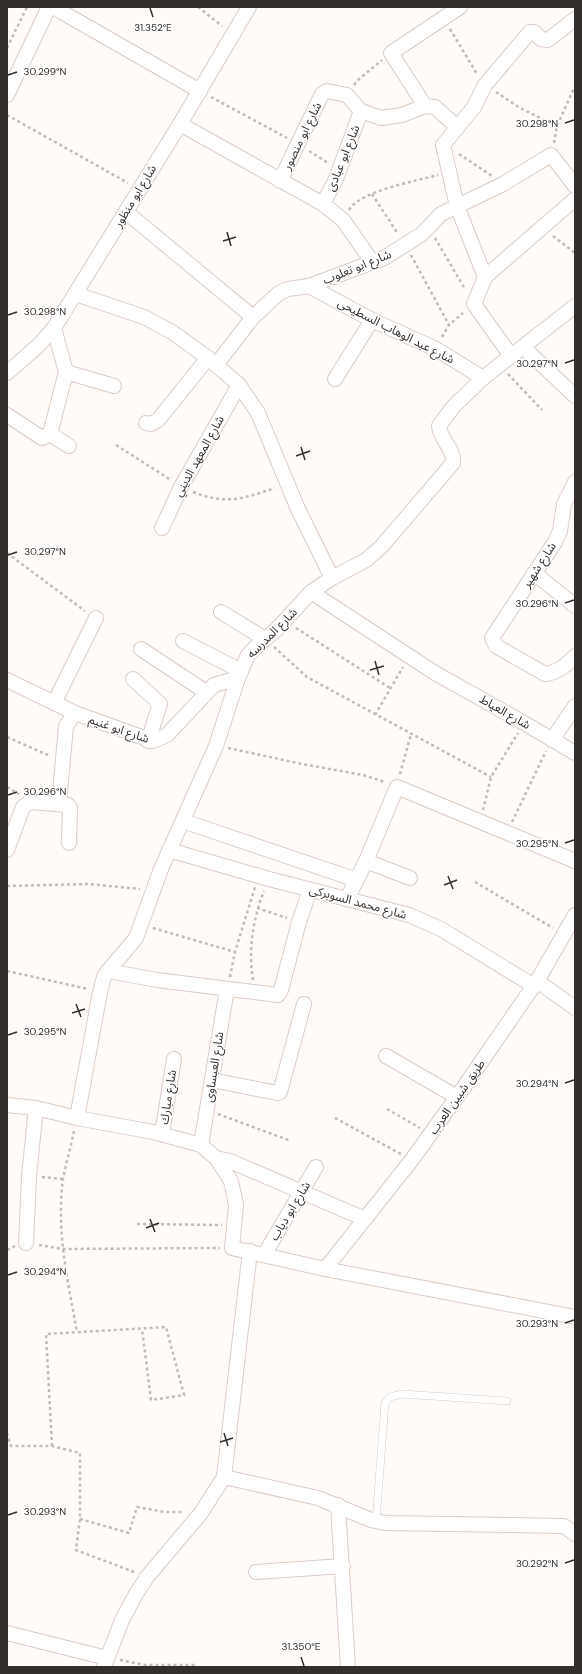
<svg xmlns="http://www.w3.org/2000/svg" width="582" height="1674" font-family="'DM Sans','Noto Sans Arabic',sans-serif">
<style>
.lines{fill:none;stroke-linecap:round;stroke-linejoin:round}
.lane-casing{stroke:#dbcdc6;stroke-width:8}
.street-casing{stroke:#dbcdc6;stroke-width:16}
.path{stroke:#c0bcba;stroke-width:2.5;stroke-dasharray:3 3;stroke-linecap:butt}
.lane{stroke:#fff;stroke-width:7}
.street{stroke:#fff;stroke-width:14}
.ticks{fill:none;stroke:#342f2c;stroke-width:1.5}
.labels{text-anchor:middle;stroke-width:3;stroke-linejoin:round;paint-order:stroke}
.street-label{font-size:12px;fill:#342f2c;stroke:#fff}
.ticks-label{font-size:10px;text-anchor:middle;fill:#342f2c;stroke:#fff;stroke-width:3;stroke-linejoin:round;paint-order:stroke}
</style>
<rect width="100%" height="100%" fill="#fefbf9"/>
<g class="lines">
<g class="lane-casing">
<polyline id="lane" points="376,1521 385,1403 390,1397 402,1394 507,1401"/>
</g>
<g class="street-casing">
<g id="street">
<polyline points="53,7 200,91"/>
<polyline points="7,95 49,7"/>
<polyline points="425,106 391,53 460,7"/>
<polyline points="180,124 323,204 343,220 373,263"/>
<polyline points="280,181 322,94 327,91 347,95 361,111 381,118 402,115 425,106 435,107 457,127"/>
<polyline points="323,204 336,179 361,111"/>
<polyline points="126,212 253,317 216,365"/>
<polyline points="485,277 457,206 443,145 474,107 485,85 530,32 534,32 541,39 548,40 575,19"/>
<polyline points="309,286 372,320 436,349 483,378"/>
<polyline points="76,294 144,317 172,332 208,358 239,385 258,413 298,509 332,578"/>
<polyline points="253,317 279,293 288,289 309,286 384,258 422,234 441,214 503,184 551,155 575,186"/>
<polyline points="523,347 575,396"/>
<polyline points="511,356 474,304 485,277 575,199"/>
<polyline points="66,372 114,386"/>
<polyline points="7,373 40,344 54,328 180,124 249,7"/>
<polyline points="335,379 372,320"/>
<polyline points="7,415 42,438 50,434"/>
<polyline points="146,423 151,424 158,420 208,358"/>
<polyline points="50,434 66,372 54,328"/>
<polyline points="50,434 69,446"/>
<path d="M575,482L564,504L560,531L555,542L492,638L496,646L545,674C557,673 567,665 575,656"/>
<polyline points="162,528 181,487 239,385"/>
<polyline points="534,573 575,606"/>
<polyline points="311,592 435,673 524,723 575,753"/>
<polyline points="221,612 265,639"/>
<polyline points="183,641 241,671"/>
<polyline points="141,649 206,692"/>
<polyline points="133,679 160,704 148,741"/>
<polyline points="7,680 75,713 153,741 167,735 214,685 238,678"/>
<polyline points="54,703 96,618"/>
<polyline points="552,740 575,706"/>
<polyline points="59,803 66,726 75,713"/>
<polyline points="183,821 357,880"/>
<polyline points="7,850 23,807 30,802 68,805 70,808 69,843"/>
<polyline points="169,850 269,879 409,915 441,929 534,986"/>
<polyline points="366,861 410,878"/>
<polyline points="347,899 366,861 397,787 575,861"/>
<polyline points="108,971 157,980 278,995 281,990 299,922 310,890"/>
<polyline points="537,981 575,1008"/>
<polyline points="386,1056 457,1097"/>
<polyline points="212,1080 277,1093 280,1092 304,1004"/>
<polyline points="7,1105 36,1108 77,1118 153,1132 201,1145 216,1158 231,1181 236,1205 232,1248 325,1269 575,1317"/>
<path d="M77,1118L100,992L104,977L108,971L136,938L161,869L216,746L238,678L248,655L256,647L276,630L311,592L332,578L366,560L381,547L453,463C455,449 440,440 439,426L453,407L483,378L575,306"/>
<polyline points="162,1134 174,1059"/>
<polyline points="201,1145 227,989"/>
<polyline points="216,1158 230,1161 365,1219"/>
<polyline points="26,1243 29,1176 36,1108"/>
<polyline points="264,1255 316,1167"/>
<polyline points="325,1269 411,1161 457,1097 537,981 575,915"/>
<polyline points="224,1477 250,1251"/>
<polyline points="338,1505 348,1667"/>
<polyline points="256,1572 343,1566"/>
<polyline points="7,1633 107,1658"/>
<polyline points="104,1667 122,1620 136,1594 147,1577 201,1513 224,1477 318,1498 371,1520 385,1523 564,1526 575,1534"/>
</g>
</g>
<g class="path">
<polyline points="198,7 222,26"/>
<polyline points="450,29 477,74"/>
<polyline points="7,48 27,7"/>
<polyline points="354,85 359,79 382,60"/>
<polyline points="496,92 520,108 557,126"/>
<polyline points="211,97 287,138"/>
<polyline points="7,115 128,183"/>
<polyline points="554,143 557,126 575,86"/>
<polyline points="309,151 328,163"/>
<polyline points="459,154 492,176"/>
<polyline points="372,194 398,234"/>
<path d="M349,210C360,191 416,181 438,175"/>
<polyline points="553,236 575,253"/>
<polyline points="435,238 465,289"/>
<polyline points="411,255 449,325"/>
<polyline points="442,337 449,325 463,313"/>
<polyline points="508,374 542,410"/>
<polyline points="116,445 171,480"/>
<path d="M193,492C227,505 242,499 275,488"/>
<polyline points="7,553 85,611"/>
<polyline points="296,628 390,688"/>
<polyline points="274,647 307,677 491,777"/>
<polyline points="375,715 403,667"/>
<polyline points="7,737 50,756"/>
<polyline points="228,748 302,764 363,775 385,782"/>
<polyline points="400,774 411,734"/>
<polyline points="7,787 19,794"/>
<polyline points="483,810 491,777 518,733"/>
<polyline points="512,822 546,751"/>
<polyline points="475,882 553,928"/>
<polyline points="7,886 89,884 140,889"/>
<polyline points="257,908 287,918"/>
<polyline points="153,928 235,952"/>
<polyline points="7,971 88,989"/>
<polyline points="230,977 235,952 255,887"/>
<path d="M253,980C248,951 253,918 264,891"/>
<polyline points="387,1109 420,1128"/>
<polyline points="218,1114 291,1141"/>
<polyline points="335,1118 401,1154"/>
<path d="M74,1131C71,1147 66,1163 63,1179C56,1231 68,1282 77,1332"/>
<polyline points="42,1177 63,1179"/>
<polyline points="137,1224 222,1225"/>
<polyline points="39,1245 62,1249 220,1248"/>
<polyline points="7,1250 15,1246"/>
<polyline points="7,1433 11,1446 52,1446 80,1453 80,1519 76,1550 134,1572"/>
<polyline points="52,1446 46,1334 166,1327 184,1395 151,1400 142,1329"/>
<polyline points="80,1519 129,1533 137,1507 165,1512 184,1512"/>
<polyline points="120,1660 145,1665 195,1665 195,1667"/>
</g>
<use href="#lane" class="lane"/>
<use href="#street" class="street"/>
</g>
<path class="ticks" d="M150,8L153,17M8,75L17,72M565,123L574,120M227,232L231,246M223,241L236,237M8,315L17,312M565,363L574,360M301,447L305,460M296,456L310,451M8,555L17,552M565,603L574,600M375,661L379,675M370,670L384,666M8,795L17,792M565,843L574,840M448,876L453,889M444,885L457,880M76,1004L81,1017M72,1013L85,1009M8,1035L17,1032M565,1083L574,1080M150,1219L155,1232M146,1228L159,1223M8,1275L17,1272M565,1323L574,1320M224,1433L228,1446M220,1442L233,1438M8,1515L17,1512M565,1563L574,1560M301,1657L304,1666"/>
<g class="labels">
<g class="street-label">
<text transform="translate(302 136) rotate(-64)" y="4">شارع ابو منصور</text>
<text transform="translate(343 158) rotate(-68)" y="4">شارع ابو عبادى</text>
<text transform="translate(135 196) rotate(-59)" y="4">شارع ابو منظور</text>
<text transform="translate(357 267) rotate(-22)" y="4">شارع ابو تعلوب</text>
<text transform="translate(396 331) rotate(27)" y="4">شارع عبد الوهاب السطيحى</text>
<text transform="translate(199 456) rotate(-61)" y="4">شارع المعهد الديني</text>
<text transform="translate(539 565) rotate(-57)" y="4">شارع شهير</text>
<text transform="translate(272 633) rotate(-45)" y="4">شارع المدرسه</text>
<text transform="translate(505 712) rotate(30)" y="4">شارع العياط</text>
<text transform="translate(119 729) rotate(19)" y="4">شارع ابو غنيم</text>
<text transform="translate(358 902) rotate(15)" y="4">شارع محمد السوبركى</text>
<text transform="translate(214 1067) rotate(-81)" y="4">شارع العبساوى</text>
<text transform="translate(168 1097) rotate(-81)" y="4">شارع مبارك</text>
<text transform="translate(457 1097) rotate(-55)" y="4">طريق شبين العرب</text>
<text transform="translate(290 1211) rotate(-59)" y="4">شارع ابو دياب</text>
</g>
</g>
<g class="ticks-label">
<text x="153" y="31">31.352°E</text>
<text x="45" y="75">30.299°N</text>
<text x="537" y="127">30.298°N</text>
<text x="45" y="315">30.298°N</text>
<text x="537" y="367">30.297°N</text>
<text x="45" y="555">30.297°N</text>
<text x="537" y="607">30.296°N</text>
<text x="45" y="795">30.296°N</text>
<text x="537" y="847">30.295°N</text>
<text x="45" y="1035">30.295°N</text>
<text x="537" y="1087">30.294°N</text>
<text x="45" y="1275">30.294°N</text>
<text x="537" y="1327">30.293°N</text>
<text x="45" y="1515">30.293°N</text>
<text x="537" y="1567">30.292°N</text>
<text x="301" y="1650">31.350°E</text>
</g>
<rect width="582" height="1674" fill="none" stroke="#342f2c" stroke-width="16"/>
</svg>
